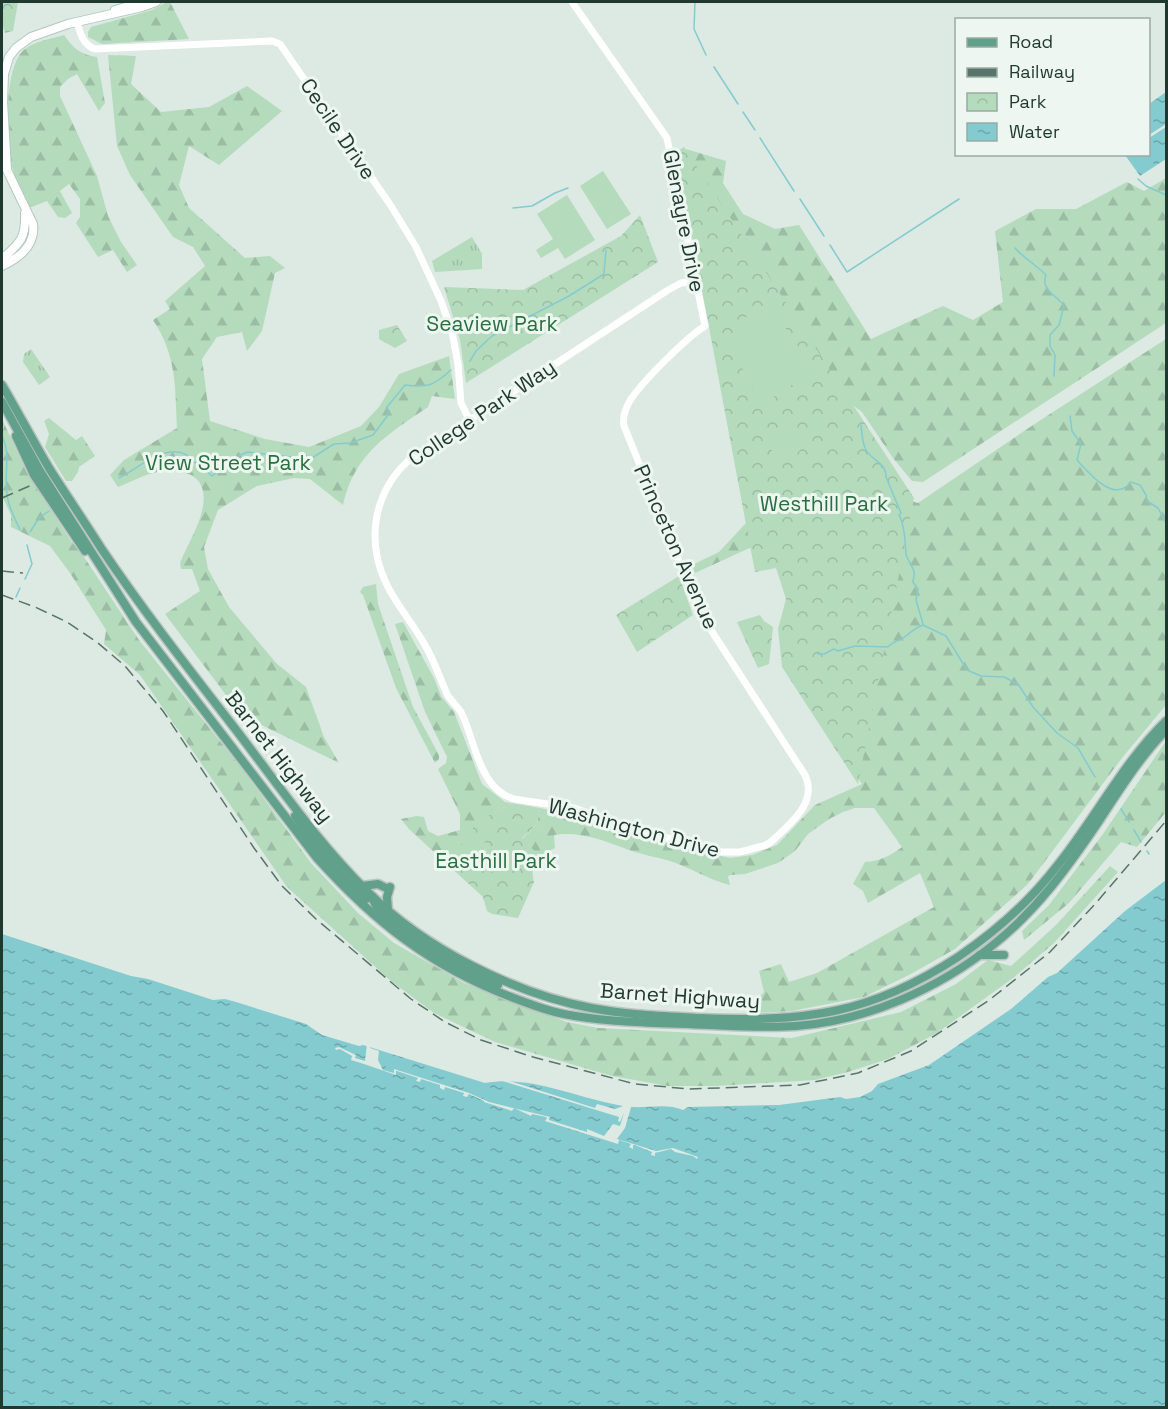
<svg xmlns="http://www.w3.org/2000/svg" width="1168" height="1409" font-family="'Space Grotesk',sans-serif">
<style>
.grass{fill:url(#grass-tufts)}
.forest{fill:url(#forest-firs)}
.park{fill:url(#park-crowns)}
.garden{fill:#b5dbbd}
.water{fill:url(#water-ripples)}
.pier{fill:#dde9e3}
.lines{fill:none;stroke-linecap:round;stroke-linejoin:round}
.stream{stroke:#84cbd0;stroke-width:1.5}
.secondary-casing{stroke:#b1c9be;stroke-width:10}
.primary-casing{stroke:#bcc4c1;stroke-width:11}
.tertiary{stroke:#fff;stroke-width:7}
.secondary{stroke:#fff;stroke-width:8}
.primary{stroke:#61a08a;stroke-width:8}
.rail{stroke:#59756b;stroke-width:1.5;stroke-dasharray:12 6;stroke-linecap:butt}
.labels{text-anchor:middle;stroke-width:6;stroke-linejoin:round;paint-order:stroke}
.street-label{font-size:21px;fill:#1f3930;stroke:#eef6f1}
.park-label{font-size:21px;fill:#29703f;stroke:#eef6f1}
</style>
<defs>
<pattern id="grass-tufts" width="24" height="20" patternUnits="userSpaceOnUse" patternTransform="scale(1.5)"><rect width="24" height="20" fill="#b5dbbd"/><path d="M3 7l-1-3M5 7V3M7 7l1-3M15 17l-1-3M17 17v-4M19 17l1-3" fill="none" stroke="#9bbda3"/></pattern>
<pattern id="forest-firs" width="22" height="20" patternUnits="userSpaceOnUse" patternTransform="scale(1.5)"><rect width="22" height="20" fill="#b5dbbd"/><path d="M5 1l3.5 6h-7zM16 11l3.5 6h-7z" fill="#9bbda3"/></pattern>
<pattern id="park-crowns" width="20" height="18" patternUnits="userSpaceOnUse" patternTransform="scale(1.5)"><rect width="20" height="18" fill="#b5dbbd"/><path d="M2 6a3 3 0 1 1 6 0M12 15a3 3 0 1 1 6 0" fill="none" stroke="#9bbda3"/></pattern>
<pattern id="water-ripples" width="26" height="14" patternUnits="userSpaceOnUse" patternTransform="scale(1.5)"><rect width="26" height="14" fill="#84cbd0"/><path d="M2 4q2-2 4 0t4 0M15 11q2-2 4 0t4 0" fill="none" stroke="#6ba6a9"/></pattern>
</defs>
<rect width="100%" height="100%" fill="#dde9e3"/>
<g class="grass">
<polygon points="472,237 482,254 482,269 435,272 432,261"/>
<polygon points="31,349 50,377 39,385 23,362 24,354"/>
</g>
<g class="forest">
<polygon points="167,2 170,2 189,39 102,44 88,37 88,32 91,27 152,10"/>
<path d="M64,35C73,48 81,55 97,57L105,103L99,111L77,74L68,79L60,87V96L97,176L108,216L121,242L137,265L127,272L113,250L98,257L76,223L80,217V199L69,184L60,191L72,213L65,218L58,217L47,201L29,208C24,197 17,185 14,174C6,149 2,66 25,49C35,41 51,39 64,35Z"/>
<path d="M108,55L136,56L131,84L161,112L209,107L247,86L282,111L219,165L189,146L179,185L189,208L245,258L270,256L285,268L275,273L262,331L247,351L242,332L217,337L202,359L210,421L265,439L309,447L361,426L379,407L399,374L449,356L455,399L432,396L428,407C388,434 354,454 343,505L310,479L294,478L257,486L218,510L204,547L208,569L229,607L277,664L306,687L324,737L339,763L241,715L165,614L200,591L192,569H181L180,563C187,546 198,528 202,511C211,474 183,467 153,473C141,476 129,483 118,487L110,475L124,460L177,428C175,387 177,356 153,320L170,309L165,301L205,266L193,247L173,237L130,175L117,146Z"/>
<polygon points="686,149 726,161 723,183 743,214 775,229 799,225 871,339 943,306 973,320 1003,302 995,231 1036,209 1076,209 1127,182 1144,191 1166,178 1166,323 923,482 912,481 893,458 862,412 827,386 710,287"/>
<path d="M1166,339V705L1122,758L1028,884L955,949L909,975L864,997L792,1011L757,1013L750,1007L764,992L759,971L781,964L789,982L817,973L934,907L920,873L868,903L863,891L853,884L865,862C880,861 890,856 902,847L874,808H855L843,812L829,819L808,834L795,851L778,863L745,874L730,875L728,877L730,885C709,880 691,868 670,861C656,857 643,855 629,850C604,841 581,831 554,835L555,848L539,856L522,839L537,824L540,808L579,817L640,837L730,858L752,855L777,845L815,805L862,784L786,667L911,501L918,503L1036,423Z"/>
<polygon points="49,418 76,440 82,436 95,456 79,467 78,472 72,481 66,481 45,447 49,434 44,421"/>
<polygon points="2,419 26,471 71,541 84,557 139,640 243,770 311,863 358,913 394,943 464,983 567,1022 598,1028 792,1038 901,1012 956,984 988,960 1011,966 1056,925 1110,866 1118,872 1054,943 1013,978 937,1033 888,1059 848,1072 815,1080 716,1086 668,1086 612,1076 495,1042 434,1013 391,981 287,887 140,675 104,644 106,630 70,573 50,546 11,527 11,515 2,496"/>
<polygon points="747,522 756,545 695,573 692,565 719,552"/>
<polygon points="376,584 378,604 413,707 439,755 439,759 435,763 396,688 363,595 360,592 363,587"/>
<path d="M403,622L434,678L441,696L454,712L482,784L505,802L511,803L475,824C470,846 454,849 435,853L409,829L401,819L417,816L424,817L428,831L438,836L460,830V814L438,769L446,763L447,757L425,712L395,624Z"/>
<polygon points="1166,741 1166,812 1137,847 1121,842 1069,903 1024,940 1022,931 1049,905 1103,834"/>
</g>
<g class="park">
<polygon points="2,2 18,2 13,31 5,33 2,24"/>
<polygon points="684,147 914,498 858,784 782,667 778,629 786,599 776,568 755,572 676,152"/>
<polygon points="640,215 658,262 466,383 460,340 444,287 523,290 621,236"/>
<polygon points="397,325 407,341 395,348 379,339 379,330"/>
<polygon points="679,576 693,615 637,652 616,615"/>
<polygon points="760,615 764,621 773,627 769,664 758,668 737,622"/>
<path d="M511,803L540,808L537,824L522,838L539,856C533,864 531,872 534,882L518,918L492,914L487,911L483,897L435,853C454,849 470,845 474,824Z"/>
</g>
<g class="garden">
<polygon points="603,171 631,214 607,229 580,186"/>
<polygon points="567,195 595,240 565,259 558,248 541,258 536,250 553,239 537,214"/>
<polygon points="768,302 813,369 811,372 766,402 762,401 744,373 733,340 738,338 731,327"/>
<polygon points="798,430 801,449 791,460 781,462 778,458 774,459 772,450 768,450 766,437 772,436 772,433"/>
<polygon points="473,832 504,859 489,875 459,848"/>
</g>
<g class="water">
<polygon points="1166,92 1166,124 1149,135 1149,104"/>
<polygon points="1166,127 1166,159 1140,176 1125,155 1148,154 1149,138"/>
<path d="M1166,880V1407L2,1408V934L131,976L148,979L213,1000L225,999L236,1002L306,1024L322,1035L359,1046L363,1045L485,1083C535,1074 583,1102 632,1107C648,1108 668,1103 683,1110L688,1107L779,1105L840,1097L846,1099L860,1097L872,1091L878,1084L929,1065L1011,1009L1048,977L1057,973L1125,911Z"/>
</g>
<polygon class="pier" points="367,1043 370,1044 370,1048 379,1051 378,1060 383,1070 394,1073 394,1069 469,1093 489,1102 546,1116 550,1117 549,1120 587,1132 587,1129 604,1136 613,1124 620,1126 624,1113 620,1122 618,1121 619,1117 493,1078 497,1077 595,1108 597,1104 615,1109 623,1106 619,1104 620,1101 632,1104 625,1128 617,1139 656,1151 673,1148 698,1157 697,1159 693,1156 675,1152 671,1149 655,1153 655,1156 651,1155 652,1152 635,1145 633,1145 633,1149 629,1147 631,1144 619,1140 618,1144 545,1121 547,1118 546,1117 532,1114 531,1116 514,1108 512,1111 484,1102 484,1101 469,1094 467,1097 463,1096 464,1093 445,1087 444,1090 440,1088 440,1085 421,1079 420,1082 416,1081 418,1078 397,1071 396,1071 396,1075 364,1064 351,1060 352,1056 340,1049 336,1050 335,1048 339,1047 356,1055 355,1058 365,1061"/>
<g class="lines">
<g class="stream">
<polyline points="695,2 694,29 706,55"/>
<polyline points="714,67 738,104"/>
<polyline points="743,112 755,130"/>
<polyline points="760,138 794,191"/>
<polyline points="1138,179 1146,186 1166,195"/>
<polyline points="800,199 824,236"/>
<polyline points="513,208 532,206 555,193 568,188"/>
<polyline points="830,245 847,272 959,199"/>
<path d="M1015,248C1024,258 1036,265 1046,275C1040,290 1057,295 1064,306L1059,325L1050,335V346L1055,355L1054,376"/>
<polyline points="470,361 476,351 492,336 569,296 604,274 606,250"/>
<path d="M1070,416L1072,431L1081,444L1077,460C1090,474 1114,504 1131,482L1140,485L1146,495L1147,501L1158,508L1166,523"/>
<path d="M861,425C862,433 862,443 866,450C872,461 886,462 886,477L901,513L899,515C905,525 905,542 906,554C907,560 913,566 914,572C915,575 913,579 913,582L918,589L916,600L923,624"/>
<path d="M2,436C11,453 4,475 7,494C8,507 15,518 20,530"/>
<path d="M119,478C139,468 164,443 187,455L189,460L198,464L212,476L240,455L248,452L291,457L304,463L334,444L350,443L373,435L388,415L387,407L405,385C429,388 434,385 451,370"/>
<polyline points="30,532 39,518 49,511"/>
<polyline points="25,579 32,564 27,545"/>
<polyline points="16,597 20,588"/>
<path d="M818,654H824L834,649L838,651L855,646L888,647C893,641 900,641 906,636C912,631 915,628 923,625L946,636L967,670L981,676L1004,677L1018,684L1033,707L1057,733L1078,748L1095,777"/>
<polyline points="1121,809 1129,822"/>
<polyline points="1134,830 1141,842"/>
<polyline points="1147,851 1149,854"/>
</g>
<g class="secondary-casing">
<g id="secondary">
<polyline points="115,10 143,2"/>
<path d="M2,259C20,243 26,239 25,213"/>
<path d="M2,266C19,258 36,245 33,224L7,170L3,102L4,74L9,57L16,48L31,37L68,24L142,7L156,2"/>
</g>
</g>
<g class="primary-casing">
<g id="primary">
<path d="M2,385C18,412 33,441 49,468C66,495 84,521 101,548C142,609 188,668 233,726C277,783 317,842 368,892C424,948 513,993 591,1008C627,1015 664,1016 701,1018C805,1022 869,1015 958,957C995,932 1030,901 1057,866C1095,819 1123,763 1166,721"/>
<path d="M2,402L40,471L136,622L317,858C375,922 430,966 511,997C532,1005 553,1013 575,1016C619,1023 664,1023 708,1025C737,1026 767,1028 796,1026C866,1021 938,989 993,945C1037,910 1068,867 1099,821C1120,789 1140,757 1166,730"/>
<polyline points="16,436 34,475 85,551"/>
<path d="M295,816C316,845 338,877 366,899L373,897"/>
<polyline points="362,886 378,884 386,888"/>
<path d="M373,898C376,925 473,973 498,985"/>
<polyline points="388,910 387,897 390,887"/>
<polyline points="980,955 1004,955"/>
</g>
</g>
<g class="tertiary">
<path d="M572,2L667,138L705,326C686,338 644,380 631,399C626,407 622,416 624,426L700,613L805,775C818,802 791,823 772,841L766,845L740,852H722L648,833L574,808L514,799C504,796 495,789 489,780C475,760 472,734 461,712C457,706 451,701 447,694C439,676 433,657 422,640C404,610 384,591 377,556C370,520 382,484 409,460L668,290L681,283L696,281"/>
<path d="M77,22C80,33 83,45 95,49L272,41L280,44L391,206L416,247L441,301L452,332L458,364L461,403L469,419"/>
</g>
<use href="#secondary" class="secondary"/>
<use href="#primary" class="primary"/>
<g class="rail">
<polyline points="2,498 34,484"/>
<polyline points="2,571 23,573"/>
<polyline points="2,595 35,607 67,622 98,643 125,666 163,711 254,848 282,886 316,919 411,999 445,1022 481,1040 533,1057 635,1084 689,1089 800,1085 858,1073 911,1051 988,1001 1050,952 1096,903 1166,821"/>
</g>
</g>
<g class="labels">
<g class="street-label">
<text transform="translate(338 129) rotate(56)" y="7">Cecile Drive</text>
<text transform="translate(684 221) rotate(79)" y="7">Glenayre Drive</text>
<text transform="translate(482 413) rotate(-34)" y="7">College Park Way</text>
<text transform="translate(676 547) rotate(66)" y="7">Princeton Avenue</text>
<text transform="translate(279 757) rotate(52)" y="7">Barnet Highway</text>
<text transform="translate(634 828) rotate(15)" y="7">Washington Drive</text>
<text transform="translate(680 996) rotate(4)" y="7">Barnet Highway</text>
</g>
<g class="park-label">
<text x="492" y="331">Seaview Park</text>
<text x="228" y="470">View Street Park</text>
<text x="824" y="511">Westhill Park</text>
<text x="496" y="868">Easthill Park</text>
</g>
</g>
<rect width="1168" height="1409" fill="none" stroke="#1f3930" stroke-width="6"/>
<rect x="955" y="18" width="195" height="138" fill="#eef6f1" stroke="#9baaa4" stroke-width="1.5"/>
<rect x="967" y="38" width="30" height="9" fill="#61a08a" stroke="#9baaa4" stroke-width="1.5"/>
<text x="1009" y="48" font-size="18" fill="#1f3930">Road</text>
<rect x="967" y="68" width="30" height="9" fill="#59756b" stroke="#9baaa4" stroke-width="1.5"/>
<text x="1009" y="78" font-size="18" fill="#1f3930">Railway</text>
<rect x="967" y="93" width="30" height="18" fill="url(#park-crowns)" stroke="#9baaa4" stroke-width="1.5"/>
<text x="1009" y="108" font-size="18" fill="#1f3930">Park</text>
<rect x="967" y="123" width="30" height="18" fill="url(#water-ripples)" stroke="#9baaa4" stroke-width="1.5"/>
<text x="1009" y="138" font-size="18" fill="#1f3930">Water</text>
</svg>
